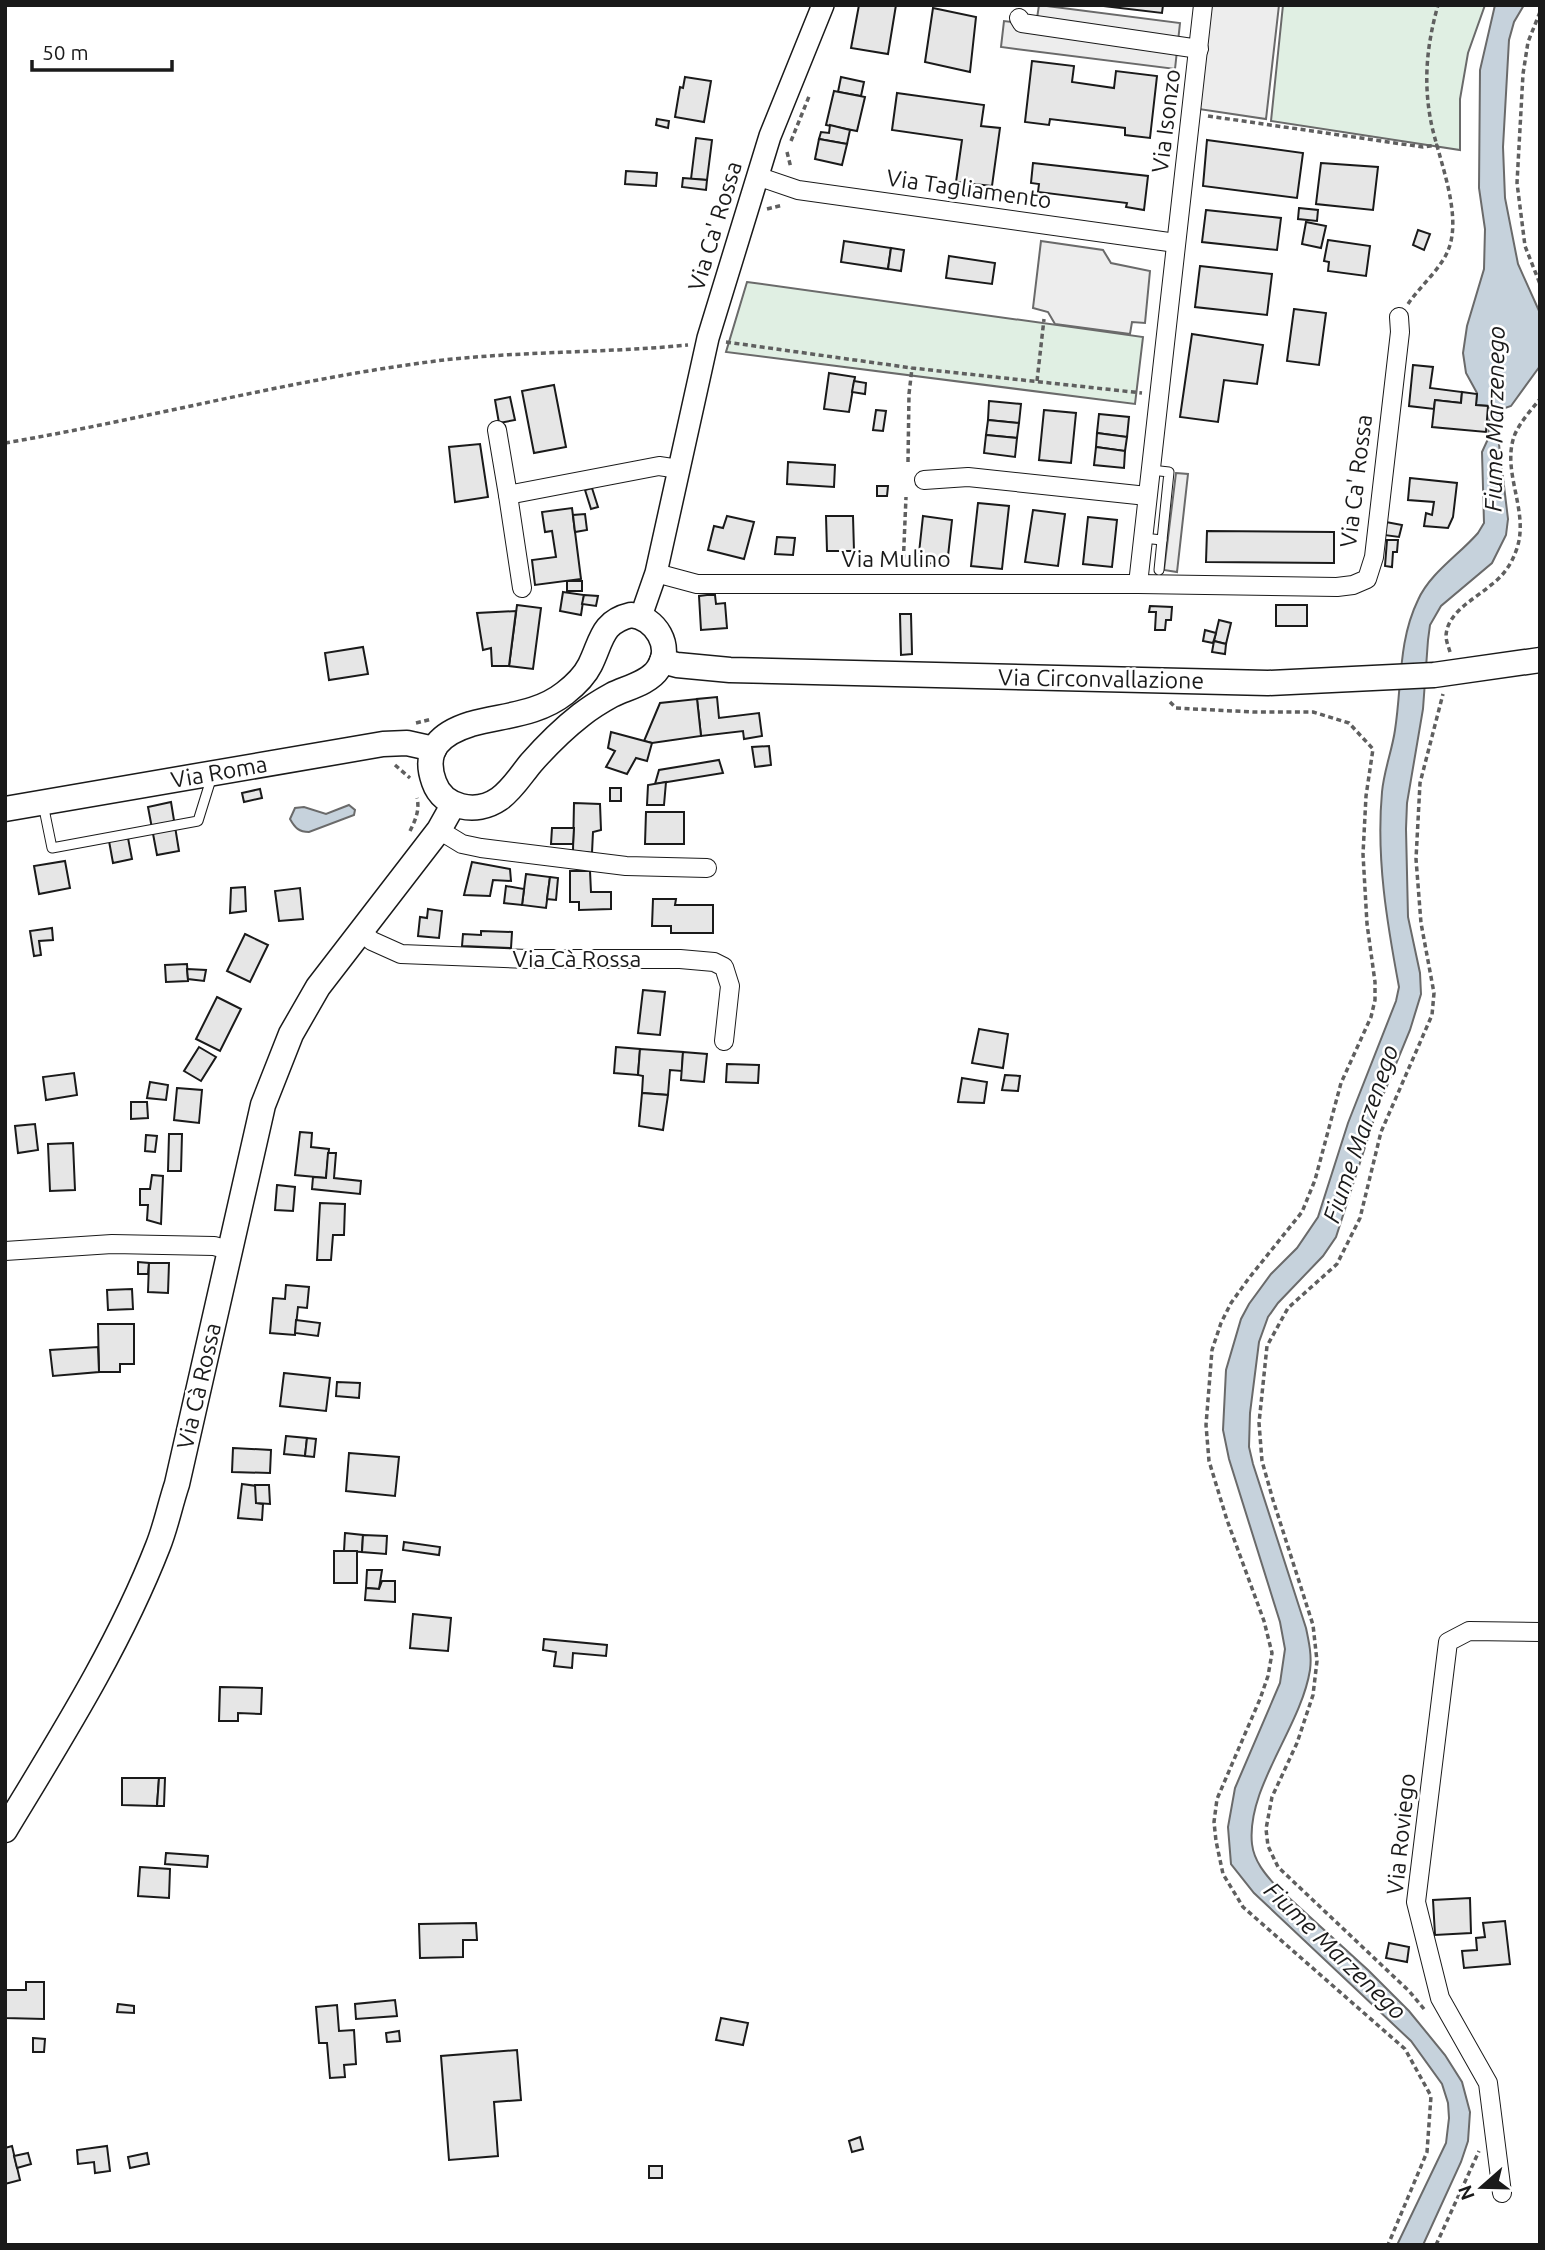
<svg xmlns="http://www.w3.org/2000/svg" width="1545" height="2250" font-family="Ubuntu,sans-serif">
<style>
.green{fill:#e0efe3;stroke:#6a6a6a;stroke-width:2}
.parking{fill:#ededed;stroke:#6a6a6a;stroke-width:2}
.water{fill:#c6d2dc;stroke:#6a6a6a;stroke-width:2}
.building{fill:#e6e6e6;stroke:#1a1a1a;stroke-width:2}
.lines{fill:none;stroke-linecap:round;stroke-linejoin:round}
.service-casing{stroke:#1a1a1a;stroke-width:11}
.minor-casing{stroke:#1a1a1a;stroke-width:20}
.tertiary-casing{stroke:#1a1a1a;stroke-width:24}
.secondary-casing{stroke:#1a1a1a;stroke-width:27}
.path{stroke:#5f5f5f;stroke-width:3.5;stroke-dasharray:5 3.5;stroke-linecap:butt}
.service{stroke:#fff;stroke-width:9}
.minor{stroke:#fff;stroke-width:18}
.tertiary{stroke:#fff;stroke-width:21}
.secondary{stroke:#fff;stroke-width:24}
.labels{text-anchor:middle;stroke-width:5;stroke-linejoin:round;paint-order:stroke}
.street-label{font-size:23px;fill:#1a1a1a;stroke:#fff}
.water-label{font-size:24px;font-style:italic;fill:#1a1a1a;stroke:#fff}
</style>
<rect width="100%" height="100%" fill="#fff"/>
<g class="green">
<polygon points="1283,5 1485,5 1468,53 1460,99 1460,150 1271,121"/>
<polygon points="747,282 1143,337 1135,404 726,352"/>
</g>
<g class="parking">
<polygon points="1039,5 1180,23 1175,69 1001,47 1004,21 1036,25"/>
<polygon points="1203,5 1279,5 1266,119 1192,108"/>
<polygon points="1041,241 1103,250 1111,263 1150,271 1145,323 1132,322 1130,334 1055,324 1048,312 1033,308"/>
<polygon points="1176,473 1188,474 1177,572 1164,570"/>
</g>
<g class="water">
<path d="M1495,5H1524L1514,22L1509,40L1503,147L1505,198L1518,264L1540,313V366L1511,406L1502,409L1498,436L1508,519L1506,535L1492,563L1441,606L1430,625L1428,640L1423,709L1407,803L1406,829L1408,917L1420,973L1421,994L1410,1030L1377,1110L1336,1237L1323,1256L1278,1303L1268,1317L1259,1342L1250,1413L1249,1447L1253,1464L1306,1628C1309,1642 1312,1656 1310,1670C1301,1727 1246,1788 1252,1844C1254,1861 1265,1874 1276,1886L1368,1970L1409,2011L1445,2055L1462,2082L1470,2112L1468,2141L1461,2162L1423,2245H1397L1446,2143L1449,2118L1448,2103L1442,2084L1411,2041L1254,1893L1231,1864L1228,1827L1235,1788L1280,1683L1285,1649L1280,1622L1229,1459L1223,1430L1226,1370L1241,1319L1249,1304L1271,1274L1297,1248L1318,1217L1348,1123L1396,1001L1399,987C1387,923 1376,858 1382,792C1384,770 1392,751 1395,730C1402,685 1398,641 1418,600C1430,573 1459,555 1478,533L1484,523L1482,452L1488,439L1490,406L1476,405L1477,393L1466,373L1463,353L1467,326L1484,269L1485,229L1479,188L1480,70Z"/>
<path d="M349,805L355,810L354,815L309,832C299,832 295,828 290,819L295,808L304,807L326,814Z"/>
</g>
<g class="building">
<polygon points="859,5 896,5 888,54 851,48"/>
<polygon points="1095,5 1163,5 1162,13"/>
<polygon points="933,8 976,17 970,72 925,62"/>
<polygon points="1032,61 1074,66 1072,82 1114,88 1116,71 1157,76 1150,138 1125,135 1125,128 1050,119 1049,125 1025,122"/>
<polygon points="685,77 711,81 704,122 675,117 680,87 683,88"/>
<polygon points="841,77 864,82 861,96 838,92"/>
<polygon points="834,91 865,97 857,131 826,125"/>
<polygon points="897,93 984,105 981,126 1000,128 992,186 956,182 962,140 892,130"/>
<polygon points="657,119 669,121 668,128 656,125"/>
<polygon points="830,125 850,130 847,144 819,139 821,132 829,133"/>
<polygon points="696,138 712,140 707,180 691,179"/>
<polygon points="819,139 847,144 842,165 815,159"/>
<polygon points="1207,140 1303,153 1297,198 1203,186"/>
<polygon points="1033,163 1148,176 1144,210 1126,207 1127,203 1038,192 1039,184 1031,183"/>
<polygon points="1321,163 1378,167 1373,210 1316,204"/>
<polygon points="626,171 657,173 656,186 625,184"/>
<polygon points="683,178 707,180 706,190 682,187"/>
<polygon points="1299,208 1318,210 1317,221 1298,219"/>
<polygon points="1206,210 1281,218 1277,250 1202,242"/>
<polygon points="1306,222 1326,226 1321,248 1302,244"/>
<polygon points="1418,230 1430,234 1424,250 1413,245"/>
<polygon points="1328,240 1370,246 1366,276 1328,271 1329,262 1324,261"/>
<polygon points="844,241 891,248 888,269 841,262"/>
<polygon points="891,248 904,250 901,271 888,269"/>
<polygon points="949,256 995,263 992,284 946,278"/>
<polygon points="1200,266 1272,274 1267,315 1195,307"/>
<polygon points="1294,309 1326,313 1319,365 1287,361"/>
<polygon points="1192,334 1263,345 1257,384 1224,380 1218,422 1180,417"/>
<polygon points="1413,365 1433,367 1430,388 1462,392 1461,403 1435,400 1434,409 1409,406"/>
<polygon points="829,373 855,377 849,412 824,409"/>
<polygon points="854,381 866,383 865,394 852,392"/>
<polygon points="554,385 566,447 534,453 522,391"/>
<polygon points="1462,392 1477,394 1476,405 1488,406 1486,432 1432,427 1435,400 1461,403"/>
<polygon points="510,397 515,420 499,423 495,400"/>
<polygon points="989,401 1021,404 1019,423 988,420"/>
<polygon points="876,410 886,411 883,431 873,430"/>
<polygon points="1044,410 1076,413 1071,463 1039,460"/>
<polygon points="1099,414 1129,417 1127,437 1097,433"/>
<polygon points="988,420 1019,423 1017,438 986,435"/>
<polygon points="1097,433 1127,437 1125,451 1096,447"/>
<polygon points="986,435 1017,438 1015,457 984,453"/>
<polygon points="480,444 488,497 455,502 449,447"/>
<polygon points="1096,447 1125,451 1124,468 1094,465"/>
<polygon points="788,462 835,465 834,487 787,484"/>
<polygon points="1410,478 1457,483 1453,517 1448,528 1424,526 1426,513 1432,515 1434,502 1408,500"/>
<polygon points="877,486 888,486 887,496 877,496"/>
<polygon points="592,488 598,507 591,509 585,490"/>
<polygon points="978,503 1009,506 1002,569 971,566"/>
<polygon points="572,508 581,579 535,585 532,560 556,557 552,531 545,532 542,512"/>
<polygon points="1033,510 1065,514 1058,566 1025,562"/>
<polygon points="585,514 587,530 575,532 573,515"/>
<polygon points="727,516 754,522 744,559 708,550 714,526 723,528"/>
<polygon points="826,516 853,516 854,551 827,551"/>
<polygon points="923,516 952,520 947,565 918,562"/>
<polygon points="1088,517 1117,520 1112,567 1083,564"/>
<polygon points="1386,522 1402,525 1399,537 1384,535"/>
<polygon points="1207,531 1334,532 1334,563 1206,562"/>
<polygon points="777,537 795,538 793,555 775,554"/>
<polygon points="1387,540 1398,540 1397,552 1393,552 1392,567 1385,566"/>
<rect x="567" y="581" width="15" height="10"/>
<polygon points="563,592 584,595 581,615 560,611"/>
<polygon points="584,595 598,596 596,606 582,604"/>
<polygon points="707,595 715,595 716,604 725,603 727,628 701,630 699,596"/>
<polygon points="517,605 541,608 533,669 509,666"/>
<rect x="1276" y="605" width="31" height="21"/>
<polygon points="1150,606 1172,607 1171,620 1166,620 1165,630 1155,630 1156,612 1149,612"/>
<polygon points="516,611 509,666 492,666 491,648 483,650 477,613"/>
<polygon points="900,614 911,614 912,654 901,655"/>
<polygon points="1219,620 1231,623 1226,644 1214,641"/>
<polygon points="1205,630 1216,633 1213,643 1203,641"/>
<polygon points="1214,641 1226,644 1225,654 1212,652"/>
<polygon points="363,647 368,674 329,680 325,653"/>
<polygon points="717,697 719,718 759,713 762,736 744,739 743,731 701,736 697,699"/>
<polygon points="697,699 701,736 652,743 644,741 660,703"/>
<polygon points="611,732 652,743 647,761 636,758 627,774 606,767 615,751 608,748"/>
<polygon points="769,746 771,765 755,767 752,747"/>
<polygon points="719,760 723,773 655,784 659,770"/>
<polygon points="666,782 664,805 647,805 648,785"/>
<rect x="610" y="788" width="11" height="13"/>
<polygon points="260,789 262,798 244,802 242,793"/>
<polygon points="171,802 179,851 157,855 148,807"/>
<polygon points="574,803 600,804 601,830 593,832 592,853 573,851"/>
<polygon points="646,812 684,812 684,844 645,844"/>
<polygon points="552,828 574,828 573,844 551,844"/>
<polygon points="128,838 132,859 113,863 109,841"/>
<polygon points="65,861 70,888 39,894 34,866"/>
<polygon points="472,862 510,869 511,881 493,880 490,896 464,895"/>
<polygon points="570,871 590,871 591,892 611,892 611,909 579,910 579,902 570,902"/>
<polygon points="526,874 550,877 546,908 522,905"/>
<polygon points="550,877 558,878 556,900 547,899"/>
<polygon points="506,886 524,889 522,905 504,903"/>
<polygon points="245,887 246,911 230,913 231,888"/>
<polygon points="300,888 303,919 279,921 275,891"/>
<polygon points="653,899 676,899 675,905 713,905 713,933 671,933 671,926 652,926"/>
<polygon points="428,909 442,911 439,938 418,936 420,917 427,918"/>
<polygon points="52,928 53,940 39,941 41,955 34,956 30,931"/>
<polygon points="481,931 512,932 511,948 462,946 463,934 481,935"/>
<polygon points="245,934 268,945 250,982 227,971"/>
<polygon points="187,964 188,981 166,982 165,965"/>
<polygon points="187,969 206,970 204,981 188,979"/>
<polygon points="643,990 665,992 660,1035 638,1033"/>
<polygon points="217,997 241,1009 220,1051 196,1039"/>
<polygon points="979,1029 1008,1034 1003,1068 972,1063"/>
<polygon points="199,1047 216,1057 201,1081 184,1071"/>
<polygon points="616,1047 640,1049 638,1075 614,1073"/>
<polygon points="640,1049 683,1052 682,1071 670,1070 668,1095 642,1093 643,1076 638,1075"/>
<polygon points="683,1052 707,1054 704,1082 681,1080"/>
<polygon points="727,1064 759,1065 758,1083 726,1082"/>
<polygon points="74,1073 77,1095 46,1100 43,1077"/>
<polygon points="1005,1075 1020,1076 1018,1091 1002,1090"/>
<polygon points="962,1078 987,1082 984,1103 958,1102"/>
<polygon points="150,1082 168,1085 166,1100 147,1098"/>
<polygon points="177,1088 202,1090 199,1123 174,1120"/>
<polygon points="642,1093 668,1095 663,1130 639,1126"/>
<polygon points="131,1102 147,1102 148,1118 131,1119"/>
<polygon points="35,1124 38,1150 18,1153 15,1126"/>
<polygon points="300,1132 312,1133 311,1147 329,1149 326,1178 295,1175"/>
<polygon points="169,1134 182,1134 181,1171 168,1171"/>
<polygon points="146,1135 157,1136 155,1152 145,1151"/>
<polygon points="73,1143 75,1190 50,1191 48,1144"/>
<polygon points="328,1153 336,1153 334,1178 361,1181 360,1194 312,1189 313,1177 326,1178"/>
<polygon points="152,1175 163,1176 161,1224 147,1220 148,1205 140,1205 140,1189 150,1189"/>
<polygon points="277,1185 295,1187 293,1211 275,1210"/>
<polygon points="320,1203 345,1204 344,1235 333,1235 331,1260 317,1260"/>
<polygon points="138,1262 149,1263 148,1274 138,1274"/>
<polygon points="149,1263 169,1263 168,1293 148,1292"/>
<polygon points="286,1285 309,1287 307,1308 298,1307 295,1335 270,1333 273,1298 285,1299"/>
<polygon points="132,1289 133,1309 108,1310 107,1290"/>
<polygon points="296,1320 320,1323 318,1336 295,1333"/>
<polygon points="98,1324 134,1324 134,1364 120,1364 120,1372 99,1372"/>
<polygon points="98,1347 99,1372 53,1376 50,1350"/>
<polygon points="284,1373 330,1378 326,1411 280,1406"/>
<polygon points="337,1382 360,1383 359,1398 336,1396"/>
<polygon points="286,1436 307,1438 305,1456 284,1454"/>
<polygon points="307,1438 316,1439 314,1457 305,1456"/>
<polygon points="233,1448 271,1450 270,1473 232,1472"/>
<polygon points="349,1453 399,1457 395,1496 346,1491"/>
<polygon points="242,1484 257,1486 256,1503 263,1504 262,1520 238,1518"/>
<polygon points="255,1485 269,1485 270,1504 256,1503"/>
<polygon points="345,1533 363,1535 362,1552 344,1551"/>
<polygon points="363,1535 387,1536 386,1554 362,1552"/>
<polygon points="404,1542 440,1547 439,1555 403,1550"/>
<rect x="334" y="1551" width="23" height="32"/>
<polygon points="367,1570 382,1570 379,1589 366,1588"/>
<polygon points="382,1581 395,1581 395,1602 365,1600 366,1588 379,1589"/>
<polygon points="413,1614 451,1618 448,1651 410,1648"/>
<polygon points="544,1639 607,1645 606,1656 573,1653 572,1668 554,1666 556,1652 543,1650"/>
<polygon points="220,1687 262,1688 261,1714 238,1713 238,1721 219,1721"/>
<polygon points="122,1778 159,1778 157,1806 122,1805"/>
<polygon points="159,1778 165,1778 164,1806 157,1806"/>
<polygon points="166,1853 208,1856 207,1867 165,1864"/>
<polygon points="140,1867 170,1869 169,1898 138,1896"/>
<polygon points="1470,1898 1471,1933 1435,1935 1433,1900"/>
<polygon points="1505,1921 1510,1964 1464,1968 1462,1951 1477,1950 1476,1938 1485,1937 1483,1923"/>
<polygon points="476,1923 477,1940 463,1940 463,1957 420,1958 419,1924"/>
<polygon points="1389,1943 1409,1947 1407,1962 1386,1958"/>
<polygon points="26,1982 44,1982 44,2019 5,2018 5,1990 26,1990"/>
<polygon points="395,2000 397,2016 356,2019 355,2004"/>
<polygon points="118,2004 134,2006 134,2013 117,2012"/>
<polygon points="337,2005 339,2031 354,2030 356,2064 344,2065 345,2077 330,2078 327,2043 319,2043 316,2007"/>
<polygon points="721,2018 748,2023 743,2045 716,2040"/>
<polygon points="399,2031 400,2041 387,2042 386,2033"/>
<polygon points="33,2038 45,2039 44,2052 33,2052"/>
<polygon points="517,2050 521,2100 494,2102 498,2156 449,2160 441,2056"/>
<polygon points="860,2137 863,2149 852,2152 849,2141"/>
<polygon points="12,2146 20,2180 5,2184 5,2148"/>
<polygon points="107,2146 110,2171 95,2173 94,2162 78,2164 77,2150"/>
<polygon points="28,2153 31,2164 17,2168 14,2156"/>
<polygon points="147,2153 149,2164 130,2168 128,2157"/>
<rect x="649" y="2166" width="13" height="12"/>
</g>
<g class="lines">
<g class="service-casing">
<g id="service">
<polyline points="1143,538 1162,540 1169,472 1151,470"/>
<polyline points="1159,570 1162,540"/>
<polyline points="43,804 52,848 198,821 212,776"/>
</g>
</g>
<g class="minor-casing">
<g id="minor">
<polyline points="1019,18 1022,23 1199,49"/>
<polyline points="757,176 798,190 1176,243"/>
<polyline points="497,430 508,495 659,466 679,469"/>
<polyline points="924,480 968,477 1147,496"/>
<polyline points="508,495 522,588"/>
<polyline points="656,573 697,584 1138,584 1337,587 1353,585 1367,579 1374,557 1400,332 1399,317"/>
<polyline points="1138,584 1203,5"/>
<polyline points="439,830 462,844 481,848 626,866 707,868"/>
<polyline points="360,931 372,941 401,954 528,959 680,959 714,962 724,967 730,986 724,1041"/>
<polyline points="5,1251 112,1244 214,1246 229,1250"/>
<polyline points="1502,2193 1488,2083 1440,1998 1416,1902 1448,1642 1469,1631 1540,1632"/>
</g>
</g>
<g class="tertiary-casing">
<polyline id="tertiary" points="641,616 656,573 708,338 770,136 823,5"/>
</g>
<g class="secondary-casing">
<g id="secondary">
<path d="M631,615C655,617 674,647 658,669C649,683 626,688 612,695C601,701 590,708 581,715C563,729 546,746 531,763C521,775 512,790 499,799C476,815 443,808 434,782C422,749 442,733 471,724C503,715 537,715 565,693C574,686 585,675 590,665C602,641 601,622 631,615Z"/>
<polyline points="662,661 677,665 730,670 1268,683 1434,675 1540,660"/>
<polyline points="5,809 383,744 407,743 434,749"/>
<path d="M5,1830C60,1739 119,1646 158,1546C166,1526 170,1505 177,1484L263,1105L291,1034L318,987L439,830L453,805"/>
</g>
</g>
<g class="path">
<polyline points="1540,12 1528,42 1523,74 1517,183 1525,246 1540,284"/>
<polyline points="1208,116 1423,147 1438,145"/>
<polyline points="791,141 810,94"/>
<polyline points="787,152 791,168"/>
<polyline points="767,209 783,205"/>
<path d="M1408,304C1420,286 1442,268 1449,248C1462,212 1438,157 1431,122C1423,81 1427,44 1438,5"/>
<polyline points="726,342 912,368 1142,393"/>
<polyline points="1037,381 1044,319"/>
<path d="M5,443C152,418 296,378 444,360C525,351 607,353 688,345"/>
<polyline points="908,462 909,394 912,368"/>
<polyline points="903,568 906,497"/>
<path d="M1450,652C1449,648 1446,641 1446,636C1447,612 1475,599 1491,585C1503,576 1511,565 1516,551C1531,512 1500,472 1515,434C1521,421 1531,410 1540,399"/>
<polyline points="1170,702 1176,708 1253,712 1313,712 1349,723 1373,749 1366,796 1363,854 1367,924 1375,982 1375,1000 1371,1017 1341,1083 1315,1180 1302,1212 1249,1278 1231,1303 1221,1323 1212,1350 1206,1425 1209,1461 1227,1520 1264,1621 1272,1653 1268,1676 1260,1699 1217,1799 1214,1822 1216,1841 1223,1874 1243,1907 1405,2049 1431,2096 1427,2152 1388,2245"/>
<polyline points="416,723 432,719"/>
<polyline points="395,765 410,778"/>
<path d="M410,831C415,821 420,810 417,798"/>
<polyline points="1424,2009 1409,1991 1278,1867 1268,1846 1266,1829 1272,1797 1297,1743 1313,1695 1317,1661 1313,1625 1273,1500 1262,1461 1259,1423 1267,1346 1288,1308 1337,1264 1360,1218 1381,1132 1432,1015 1434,993 1421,923 1416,859 1420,783 1443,694"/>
<polyline points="1436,2245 1479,2151"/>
</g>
<use href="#service" class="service"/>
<use href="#minor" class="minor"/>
<use href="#tertiary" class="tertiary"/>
<use href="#secondary" class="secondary"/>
</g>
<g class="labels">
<g class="street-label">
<text transform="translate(1166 121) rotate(-83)" y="8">Via Isonzo</text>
<text transform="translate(969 189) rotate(8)" y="8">Via Tagliamento</text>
<text transform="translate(715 226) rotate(-73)" y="8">Via Ca' Rossa</text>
<text transform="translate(1356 481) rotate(-83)" y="8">Via Ca' Rossa</text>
<text x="896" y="567">Via Mulino</text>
<text transform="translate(1101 679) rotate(1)" y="8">Via Circonvallazione</text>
<text transform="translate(219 772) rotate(-10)" y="8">Via Roma</text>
<text x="577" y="967">Via Cà Rossa</text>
<text transform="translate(199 1386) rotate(-77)" y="8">Via Cà Rossa</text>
<text transform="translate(1401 1834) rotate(-84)" y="8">Via Roviego</text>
</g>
<g class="water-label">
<text transform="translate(1495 419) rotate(-89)" y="8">Fiume Marzenego</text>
<text transform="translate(1361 1134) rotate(-71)" y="8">Fiume Marzenego</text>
<text transform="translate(1335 1951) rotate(44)" y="8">Fiume Marzenego</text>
</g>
</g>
<rect width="1545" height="2250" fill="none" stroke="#1a1a1a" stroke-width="14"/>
<g transform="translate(1482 2187) rotate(250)" stroke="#ffffff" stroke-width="5" paint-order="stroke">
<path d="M0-5L12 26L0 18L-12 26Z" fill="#1a1a1a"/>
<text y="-10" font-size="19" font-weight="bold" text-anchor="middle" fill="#1a1a1a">N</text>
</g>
<path d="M32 60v10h140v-10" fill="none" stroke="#1a1a1a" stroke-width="3.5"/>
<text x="42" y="60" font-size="21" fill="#1a1a1a" stroke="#ffffff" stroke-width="5" paint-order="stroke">50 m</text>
</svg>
